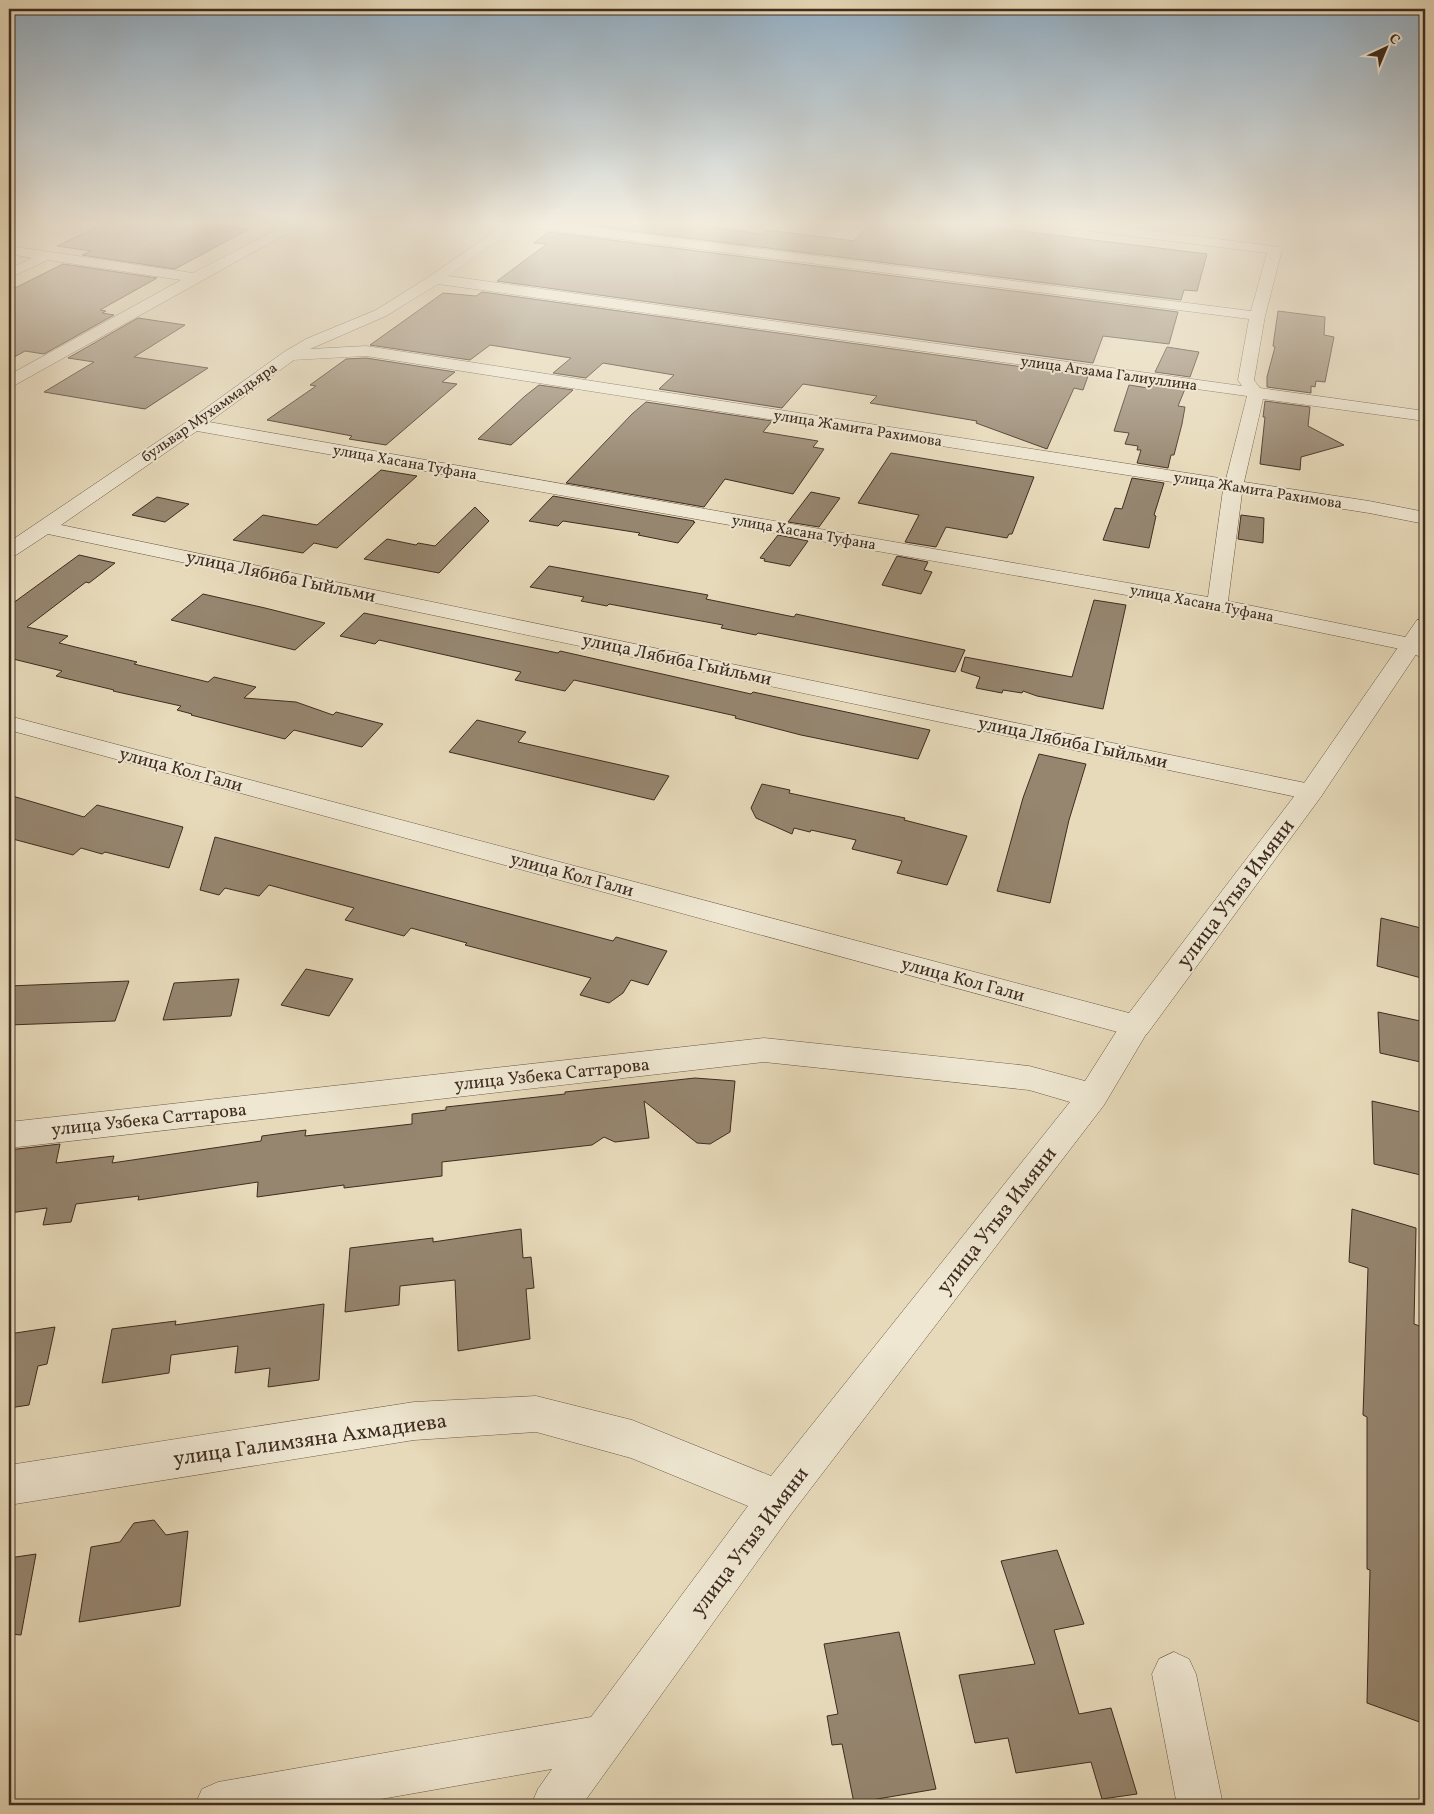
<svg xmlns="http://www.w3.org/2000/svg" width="1434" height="1814" font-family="Vollkorn,serif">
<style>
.building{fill:#968670;stroke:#3f2c20}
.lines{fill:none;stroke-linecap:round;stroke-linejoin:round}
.minor-casing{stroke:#695846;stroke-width:1}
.tertiary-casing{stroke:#695846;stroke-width:1}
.primary-casing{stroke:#3f2c20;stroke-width:1}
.minor{fill:#efe7d2;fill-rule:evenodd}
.tertiary{fill:#efe7d2;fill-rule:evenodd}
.primary{fill:#e7daba;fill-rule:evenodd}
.labels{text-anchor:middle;stroke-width:4;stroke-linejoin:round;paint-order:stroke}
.far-street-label{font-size:15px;fill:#3f2c20;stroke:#efe7d2}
.street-label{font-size:18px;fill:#3f2c20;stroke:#efe7d2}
.near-street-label{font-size:21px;fill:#3f2c20;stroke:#efe7d2}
</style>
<rect width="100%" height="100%" fill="#e7daba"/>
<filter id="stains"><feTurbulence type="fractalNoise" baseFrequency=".004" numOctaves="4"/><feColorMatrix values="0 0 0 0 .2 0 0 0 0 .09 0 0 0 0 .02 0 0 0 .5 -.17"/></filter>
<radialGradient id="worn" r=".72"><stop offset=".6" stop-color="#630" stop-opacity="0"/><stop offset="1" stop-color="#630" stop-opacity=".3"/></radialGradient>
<g class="building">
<polygon points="109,221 193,221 249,229 175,269 82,255 91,251 57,246"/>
<polygon points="708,221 702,226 762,234 766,230 854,241 872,221 939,221 1207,254 1197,291 1184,290 1181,300 562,222"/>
<polygon points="548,232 1178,312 1169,344 1103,336 1093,363 497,281 547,244 534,243"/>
<polygon points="63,264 157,278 100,310 106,311 102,313 114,315 44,354 25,351 9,360 9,291"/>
<polygon points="482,292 1088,376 1083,390 1074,388 1047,449 976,423 977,421 870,403 877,396 803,384 782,408 659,389 674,375 603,363 586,378 553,373 571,358 490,345 470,360 370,345 443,293 476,296"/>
<polygon points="1278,311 1325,317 1324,335 1334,337 1325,382 1316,381 1315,387 1311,386 1311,393 1267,387 1267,377 1275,347 1273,346"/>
<polygon points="138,318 185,325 134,357 208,368 145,409 44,392 94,362 68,358"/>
<polygon points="1167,347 1199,352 1190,377 1155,372"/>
<polygon points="366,358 455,372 442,382 457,384 386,445 349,439 352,436 267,420 316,386 310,385 346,359"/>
<polygon points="1150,384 1185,389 1178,406 1185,407 1182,424 1174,455 1171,455 1168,468 1137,463 1141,450 1137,450 1138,446 1125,444 1129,433 1114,431 1129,385 1148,388"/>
<polygon points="539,385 573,390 511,445 478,439 525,396"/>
<polygon points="1265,401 1310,407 1308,426 1344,445 1301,457 1300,470 1260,464 1265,417 1263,417"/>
<polygon points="646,402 772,421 763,432 818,441 813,447 824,449 793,494 725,479 704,507 566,483 632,414"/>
<polygon points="891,453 1034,477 1012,534 1009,534 1007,538 946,527 936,547 905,542 919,515 858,503"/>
<polygon points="381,470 417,476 337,548 314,543 303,553 233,540 263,515 317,525"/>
<polygon points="1132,478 1164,483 1154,515 1156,516 1149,548 1103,540 1115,508 1122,509"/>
<polygon points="811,492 840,498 819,527 788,522"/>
<polygon points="553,496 694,521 693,522 695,522 678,543 638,535 640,533 563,521 558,526 529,521"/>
<polygon points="157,497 189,504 165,522 132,515"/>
<polygon points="475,507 489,521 439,573 364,559 387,539 416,545 418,543 435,546"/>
<polygon points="1241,515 1264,518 1263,543 1238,539"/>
<polygon points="778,535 808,541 790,566 764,561 765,559 760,558"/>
<polygon points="79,555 115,563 89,583 86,582 27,627 68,636 59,643 137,662 134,664 208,682 214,677 256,687 244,698 296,702 333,715 336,712 383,724 362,747 294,730 285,739 191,715 192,714 177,710 181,706 113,691 114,690 56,676 62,671 9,658 9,606"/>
<polygon points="897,556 928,562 924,570 932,572 921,594 882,585"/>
<polygon points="549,566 708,595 706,599 794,617 796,614 965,650 955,672 758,633 756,635 721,628 723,625 609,604 607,606 581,601 584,597 530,587"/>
<polygon points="203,594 265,608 325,623 295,650 171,620"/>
<polygon points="1094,600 1126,605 1103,709 1037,696 1023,691 1022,693 1003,690 1002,693 976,688 980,677 961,671 965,657 1072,677"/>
<polygon points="364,613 558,653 560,651 751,694 753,692 930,730 918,759 801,735 735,718 736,716 574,680 565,691 515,680 521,672 379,640 375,644 340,636"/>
<polygon points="477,720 526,732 518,742 669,776 654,800 449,752"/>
<polygon points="1039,754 1086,764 1069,820 1050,903 997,891 1023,798"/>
<polygon points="762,784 790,790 789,793 905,818 904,820 967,836 947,885 897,873 902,861 852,849 856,840 811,830 810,832 794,828 792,834 756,818 751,808"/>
<polygon points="9,795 84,817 97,805 183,827 169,868 105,852 102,854 81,848 73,855 9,838"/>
<polygon points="215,837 613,941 616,937 667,951 648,985 631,980 623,993 609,1003 580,995 591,978 465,945 467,943 411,928 404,936 345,920 354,908 269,885 259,896 225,888 219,895 200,890"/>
<polygon points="1381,918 1425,929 1425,979 1377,966"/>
<polygon points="306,969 353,979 329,1016 281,1005"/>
<polygon points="239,979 231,1016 163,1020 174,983"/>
<polygon points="129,981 115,1021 9,1025 9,986"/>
<polygon points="1378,1012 1425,1022 1425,1063 1380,1053"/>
<polygon points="695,1078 735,1081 730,1132 710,1144 697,1143 644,1101 649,1138 615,1142 604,1137 592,1145 442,1162 442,1176 344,1188 344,1185 257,1197 258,1182 138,1200 139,1196 76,1204 71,1222 43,1225 47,1208 9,1213 9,1150 60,1144 56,1163 114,1156 112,1163 261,1141 262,1136 306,1130 305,1136 412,1124 412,1114 446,1110 446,1107 565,1094 565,1092"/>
<polygon points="1372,1101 1425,1113 1425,1176 1374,1164"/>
<polygon points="1352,1209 1416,1228 1414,1324 1425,1328 1425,1724 1367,1703 1370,1570 1367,1569 1367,1417 1363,1415 1368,1268 1349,1262"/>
<polygon points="521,1229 523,1258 531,1257 534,1288 526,1289 530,1339 458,1351 455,1280 400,1286 399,1305 345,1312 350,1248 433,1238 433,1242"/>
<polygon points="324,1304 319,1380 268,1387 270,1368 235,1373 238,1346 171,1355 169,1373 102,1383 112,1329 176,1321 175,1325"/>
<polygon points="55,1327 47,1364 38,1366 29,1405 9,1408 9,1334"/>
<polygon points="154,1520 166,1535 188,1531 180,1606 79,1622 91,1547 120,1542 134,1523"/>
<polygon points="1057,1550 1084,1624 1054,1630 1079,1714 1111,1708 1137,1794 1102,1799 1091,1762 1016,1773 1008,1738 975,1743 959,1675 1035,1664 1001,1561"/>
<polygon points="36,1554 21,1635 9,1634 9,1558"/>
<polygon points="899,1632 936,1789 854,1803 842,1744 832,1745 827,1716 838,1714 824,1644"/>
</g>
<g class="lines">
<g class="minor-casing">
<g id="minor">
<polygon points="293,221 309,221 15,385 9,387 9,375 181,280 48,260 9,278 9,269 32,258 9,254 9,246 193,273"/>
<path d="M503,221H542L1251,311L1267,253L1042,225L1036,221H1076L1280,247L1282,250L1265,316L1254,380L1260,388L1425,411V421L1263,399L1244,482L1369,501L1425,512V524L1369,513L1242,493L1228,601L1420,640L1425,643V659L1405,650L1217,611L197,431L61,525L1320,786L1324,792L1320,798L1311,800L48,534L16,555L9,557V542L188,421L284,352L306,339L376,310L430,276L505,224ZM518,226L1249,319L1238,380L1242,386L448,276ZM438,284L1247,396L1226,479L366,346L310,349L386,316ZM366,356L1223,490L1208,597L209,422L294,360Z"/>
<polygon points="1136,1015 1147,1018 1151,1026 1104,1105 792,1513 582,1805 531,1805 538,1789 552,1769 347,1805 195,1805 202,1789 218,1782 591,1717 748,1506 631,1458 536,1432 414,1440 9,1505 9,1465 414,1402 536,1396 632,1420 771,1476 1070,1102 1029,1090 764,1062 9,1148 9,1122 764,1038 1029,1066 1085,1081 1125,1018"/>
<polygon points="1174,1652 1189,1659 1196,1674 1223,1805 1177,1805 1152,1674 1159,1659"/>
</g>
</g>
<g class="tertiary-casing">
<polygon id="tertiary" points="1425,619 1425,641 1320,798 1147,1034 1136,1037 9,730 9,716 1129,1013 1302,786 1417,620"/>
</g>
<g class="primary-casing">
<polygon id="primary" points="1386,221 1425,223 1425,231 1392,225"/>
</g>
<use href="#minor" class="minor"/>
<use href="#tertiary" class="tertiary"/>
<use href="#primary" class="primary"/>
</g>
<linearGradient id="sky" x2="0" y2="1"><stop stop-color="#91acc1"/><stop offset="0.47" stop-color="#f4eee0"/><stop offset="1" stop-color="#f4eee0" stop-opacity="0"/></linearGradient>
<rect width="1434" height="475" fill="url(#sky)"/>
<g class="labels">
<g class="far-street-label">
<text transform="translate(1109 373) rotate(8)" y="5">улица Агзама Галиуллина</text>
<text transform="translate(209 412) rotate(-35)" y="5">бульвар Мухаммадьяра</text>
<text transform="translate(858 428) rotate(9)" y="5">улица Жамита Рахимова</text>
<text transform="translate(405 462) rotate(10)" y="5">улица Хасана Туфана</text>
<text transform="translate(1258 490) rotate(9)" y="5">улица Жамита Рахимова</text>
<text transform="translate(804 532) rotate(10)" y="5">улица Хасана Туфана</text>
<text transform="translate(1202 603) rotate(11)" y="5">улица Хасана Туфана</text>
</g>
<g class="street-label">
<text transform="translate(281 576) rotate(12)" y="6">улица Лябиба Гыйльми</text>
<text transform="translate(677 659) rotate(12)" y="6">улица Лябиба Гыйльми</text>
<text transform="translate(1073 742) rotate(12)" y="6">улица Лябиба Гыйльми</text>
<text transform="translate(181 769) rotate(15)" y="6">улица Кол Гали</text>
<text transform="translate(572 874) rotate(15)" y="6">улица Кол Гали</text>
<text transform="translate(963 979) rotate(15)" y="6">улица Кол Гали</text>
<text transform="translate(552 1074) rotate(-6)" y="6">улица Узбека Саттарова</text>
<text transform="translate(149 1119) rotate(-6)" y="6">улица Узбека Саттарова</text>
</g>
<g class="near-street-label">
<text transform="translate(1235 893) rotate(-53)" y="7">улица Утыз Имяни</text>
<text transform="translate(996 1220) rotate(-52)" y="7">улица Утыз Имяни</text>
<text transform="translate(310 1439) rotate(-8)" y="7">улица Галимзяна Ахмадиева</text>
<text transform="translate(749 1541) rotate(-53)" y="7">улица Утыз Имяни</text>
</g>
</g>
<rect width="1434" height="1814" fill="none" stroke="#e7daba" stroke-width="30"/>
<rect x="10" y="10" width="1414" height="1794" fill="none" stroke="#3f2c20" stroke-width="2.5"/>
<rect x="15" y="15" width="1404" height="1784" fill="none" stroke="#3f2c20"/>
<g transform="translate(1386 48) rotate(44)" stroke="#efe7d2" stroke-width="4" paint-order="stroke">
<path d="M0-4L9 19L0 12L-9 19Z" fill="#3f2c20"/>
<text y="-8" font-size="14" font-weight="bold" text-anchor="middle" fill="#3f2c20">С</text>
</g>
<rect width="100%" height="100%" filter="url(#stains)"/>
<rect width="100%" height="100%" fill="url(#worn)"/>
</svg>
